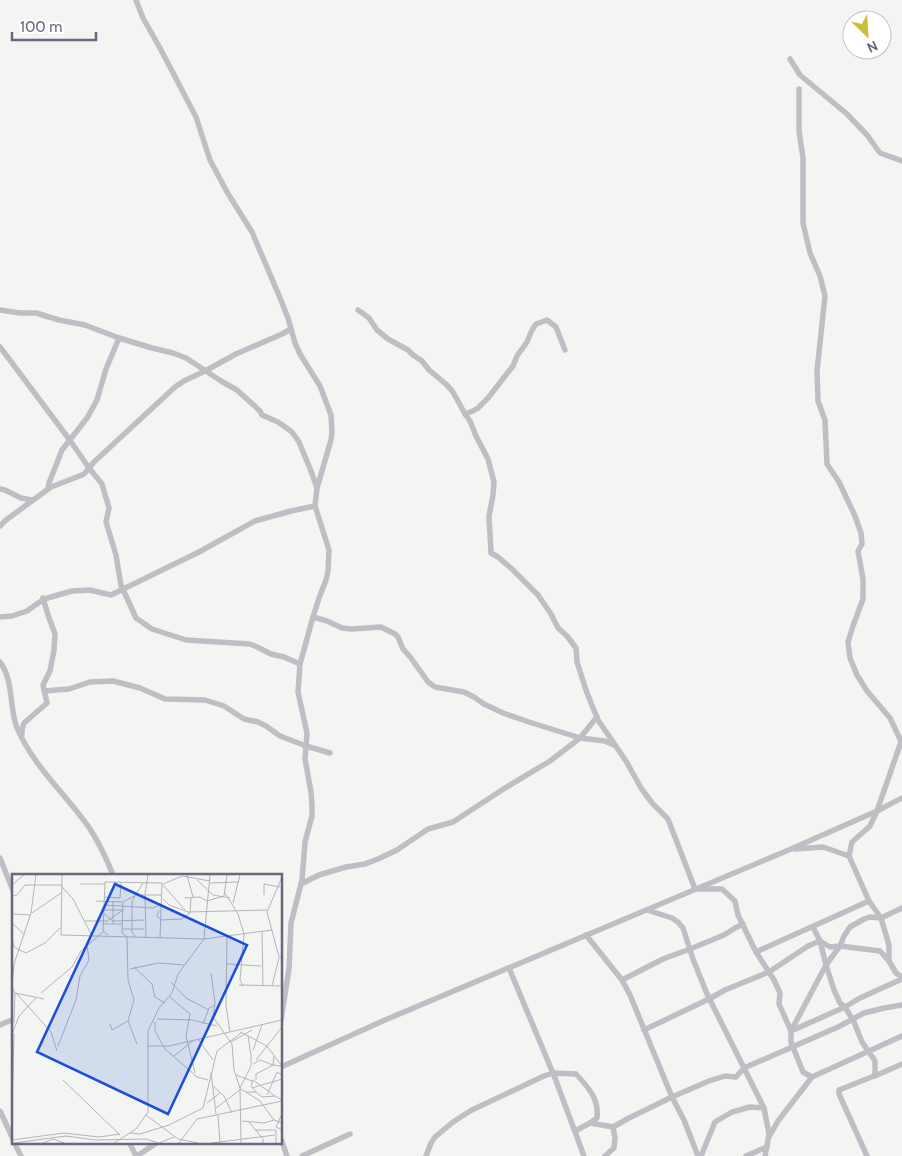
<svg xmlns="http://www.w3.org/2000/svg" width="902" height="1156" font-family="Cabin,sans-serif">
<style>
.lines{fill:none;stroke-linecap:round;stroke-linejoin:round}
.minor{stroke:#bfbec5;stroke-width:5.5}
.inset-road{fill:none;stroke:#b4b4bc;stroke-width:1}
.view{fill:#1d4ed8;fill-opacity:0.15;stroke:#1d4ed8;stroke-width:2.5}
.inset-edge{fill:none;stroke:#6a677f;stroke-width:2.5}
</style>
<rect width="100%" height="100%" fill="#f2f5f1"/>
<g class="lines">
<g class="minor">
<polyline points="136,0 143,18 160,48 196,117 210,160 227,192 252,232 278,293 288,318 295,343 300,354 320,386 331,415 332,432 331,440 317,488 315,506 329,550 328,571 326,580 319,598 313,617 300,664 298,692 307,733 305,759 311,792 312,806 312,816 305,842 302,880 291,923 289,969 281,1020"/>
<polyline points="790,59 800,75 847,114 867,135 880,153 902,161"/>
<polyline points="799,89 799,131 803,158 803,223 810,253 820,276 825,296 817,371 818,401 825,420 827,464 839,482 855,516 861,533 862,544 858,551 863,579 863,599 853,626 848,642 850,658 857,675 867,691 890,718 901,741"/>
<polyline points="0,310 20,313 36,313 59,320 85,325 119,338 152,348 173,353 186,358 221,381 237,390 260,411 262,415 278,422 292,432 299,442 311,471 317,488"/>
<polyline points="358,310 369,318 377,330 388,339 408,350 413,355 422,361 429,370 447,385 453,392 465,414 470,421 476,436 488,459 494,482 493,495 489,516 491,553 498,557 512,569 538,595 551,614 558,628 567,636 576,648 577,662 587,693 598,720 626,761 641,788 652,803 668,819 695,889 722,889 735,901 738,915 756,952 774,980 780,993 779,1004 791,1031 791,1042 803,1072 812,1077"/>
<polyline points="0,347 69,439 89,468 102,484 109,508 106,522 116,555 121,585 136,618 152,629 186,640 250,644 255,646 271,654 284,657 300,664"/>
<polyline points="465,414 473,411 478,408 488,398 513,366 517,356 527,342 532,330 536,324 547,320 556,327 565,350"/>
<polyline points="0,489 5,490 21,498 32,500"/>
<polyline points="48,489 49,483 62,450 87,418 97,400 106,369 119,338"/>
<polyline points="0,526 6,520 51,487 82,475 85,473 94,462 175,387 184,381 205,371 236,354 282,334 291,329"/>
<polyline points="0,617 12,616 27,611 44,599 72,591 90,590 111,595 199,552 255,521 291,511 315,506"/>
<polyline points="313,617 327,621 342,628 352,629 381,627 395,634 398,637 403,649 411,658 428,682 435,687 464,692 474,697 484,704 503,713 529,722 580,738 605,741 614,745"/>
<path d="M0,662C14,681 9,707 17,728C32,763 60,789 82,818C95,834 105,855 113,875"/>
<polyline points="44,691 69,689 90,682 113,681 140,688 165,699 205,700 224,706 244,719 258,722 266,726 280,736 306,746 330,753"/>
<polyline points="22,734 22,729 24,723 47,703 43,685 50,671 54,650 55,634 48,615 43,598"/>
<polyline points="795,849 823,847 849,856 869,901 881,918 889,945 889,961 896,973 902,977"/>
<polyline points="849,856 852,842 870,826 877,811 902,739"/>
<polyline points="0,858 14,893"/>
<polyline points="301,884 319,875 346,867 365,864 378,859 397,850 428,829 453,822 505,788 550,761 580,738 597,717"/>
<polyline points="647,910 672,918 678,922 683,928 693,959 707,994 764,1108 769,1134 765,1156"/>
<polyline points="813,927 820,941 826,965 834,990 840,1003 845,1007 854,1022 862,1042 875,1061 875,1076"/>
<polyline points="586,935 622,980 630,995 672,1097 684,1120 698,1156"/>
<polyline points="756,952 869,901"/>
<polyline points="509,968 555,1078 584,1156"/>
<polyline points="622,980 663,959 690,949 724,935 735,928 743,924"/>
<polyline points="0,1025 14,1019"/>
<polyline points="644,1030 709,999 725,990 769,972 808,946 820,941 830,947 840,946 880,951 889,961"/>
<polyline points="791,1031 826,965 840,946 844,936 850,927 864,919 870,917 881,918 902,908"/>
<polyline points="791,1031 845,1007 860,998 902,979"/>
<polyline points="281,1067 385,1020 791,849 877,811 902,798"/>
<polyline points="0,1111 14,1141"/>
<polyline points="575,1131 590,1123 613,1127"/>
<polyline points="769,1137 778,1121 812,1077 902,1036"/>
<polyline points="281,1139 287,1156"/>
<polyline points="14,1142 21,1156"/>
<polyline points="129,1142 136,1156"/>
<polyline points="137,1156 158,1142"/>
<polyline points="302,1156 350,1134"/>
<path d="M426,1156L431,1143L435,1137L453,1122L470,1111L544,1076L553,1073L576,1074C589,1088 599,1099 597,1118L590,1123"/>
<polyline points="605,1156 614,1148 615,1138 613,1127 629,1118 672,1097 709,1081 725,1076 736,1077 744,1068 838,1027 864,1013 884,1008 902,1005"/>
<polyline points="701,1156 715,1122 732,1112 750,1107 764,1108"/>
<polyline points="746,1156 767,1147"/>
<polyline points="867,1156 839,1094 839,1090 884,1072 902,1064"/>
</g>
</g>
<g transform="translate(12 874)">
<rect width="270" height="270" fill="#f2f5f1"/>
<path class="inset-road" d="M50,1L49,61L192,65L260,56M175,1L181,23M270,3L255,38L267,83H270M185,6L201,21L218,24M198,9L227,8M68,10H93M151,10L170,2L198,7M0,11L12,1M151,11L173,36M49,12L61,25L80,62M213,19L226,40L232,60L228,106L231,112M123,21H150M252,21V10L268,13M0,22L5,21L13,11H49M92,23L108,24L109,8M173,24L188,23L195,27L212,22L215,1M151,25L157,31L176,38L255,36M84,27L111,28L122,22M111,28L110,59L115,63L116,106L122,126L116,147L125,170M221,29L228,1M92,31L141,34L150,30M92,36H110M147,36L145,42L149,46L170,45L178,39L179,23M20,39L49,19M0,40L18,41M92,40L101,47L132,46M73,47H95L111,36M0,49L13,61M91,50H111M101,50V27M111,55H132M250,57L251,112M96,61L91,57L93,8L150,9L148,64M215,62L214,131L218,158M0,63L2,73L14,79L33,69L48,54M124,63L120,58V27L131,9M134,64L133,20L136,1M215,90L249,92M122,93L140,110L143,123L153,129M118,95L146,89L172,91M199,99L203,129L201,143L220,170L222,196L228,214L229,269M159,108L174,124L197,136M227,111L270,112M0,112L2,90L19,39L24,1M0,112L3,120L2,149M260,112L267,84M3,119L32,125M4,119L39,158L45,177M29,119L60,93L69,77L91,58M158,123L178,140L174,162L183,199M145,145L180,146L205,152M143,148V157L153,175L185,203L196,206M98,150L100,156L116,147M191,150L197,134L203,131M228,158L236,162L239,181V192L228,214M0,160L7,142L25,123M236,162L255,172L270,192M186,165L201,186M219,168L240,156M46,172L64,126L68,102L77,86L75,71M136,172H157L270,146M241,176L250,151M162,182L182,166M244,186L270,153M241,190L248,186L261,191L262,182M199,198L204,240M224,201L240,207M51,206L108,261M244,206V200L261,191L269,192M201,212L212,222L220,239M240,214L270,205M234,218H244L250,223L263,222L270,226M244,218L239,212L241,206L263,222M255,221L265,198L270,201M195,229L208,219M204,234L229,215L248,227L262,246L270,249M270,240L264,253L270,256M134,241L166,265L186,269M206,241L208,269M0,243L2,159M230,247L252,249L262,246M237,248L251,265V269M243,256H264V269M118,259L128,260L157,251L191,234L205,177L229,159M0,266L52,259L87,263L108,260M2,269L54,262L83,266L134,265L146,269M31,269L41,265L52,269M102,269L124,255L136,238V157L147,134L160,119L166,100L192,65L198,1M147,269L162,263M167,269L185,245L270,227M200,269L263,261"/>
<path class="view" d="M103,10L235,71L156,240L25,178Z"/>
<rect width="270" height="270" class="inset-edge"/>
</g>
<g transform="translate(867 35) rotate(155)"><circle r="24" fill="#ffffff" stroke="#c3c2cc"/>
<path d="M0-4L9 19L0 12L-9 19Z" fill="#cdbe3a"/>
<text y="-8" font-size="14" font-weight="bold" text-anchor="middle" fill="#6a677f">N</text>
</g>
<path d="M12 32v8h84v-8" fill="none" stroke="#6a677f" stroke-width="2.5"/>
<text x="20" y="32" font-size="15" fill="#6a677f" stroke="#ffffff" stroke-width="4" paint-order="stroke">100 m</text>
</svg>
